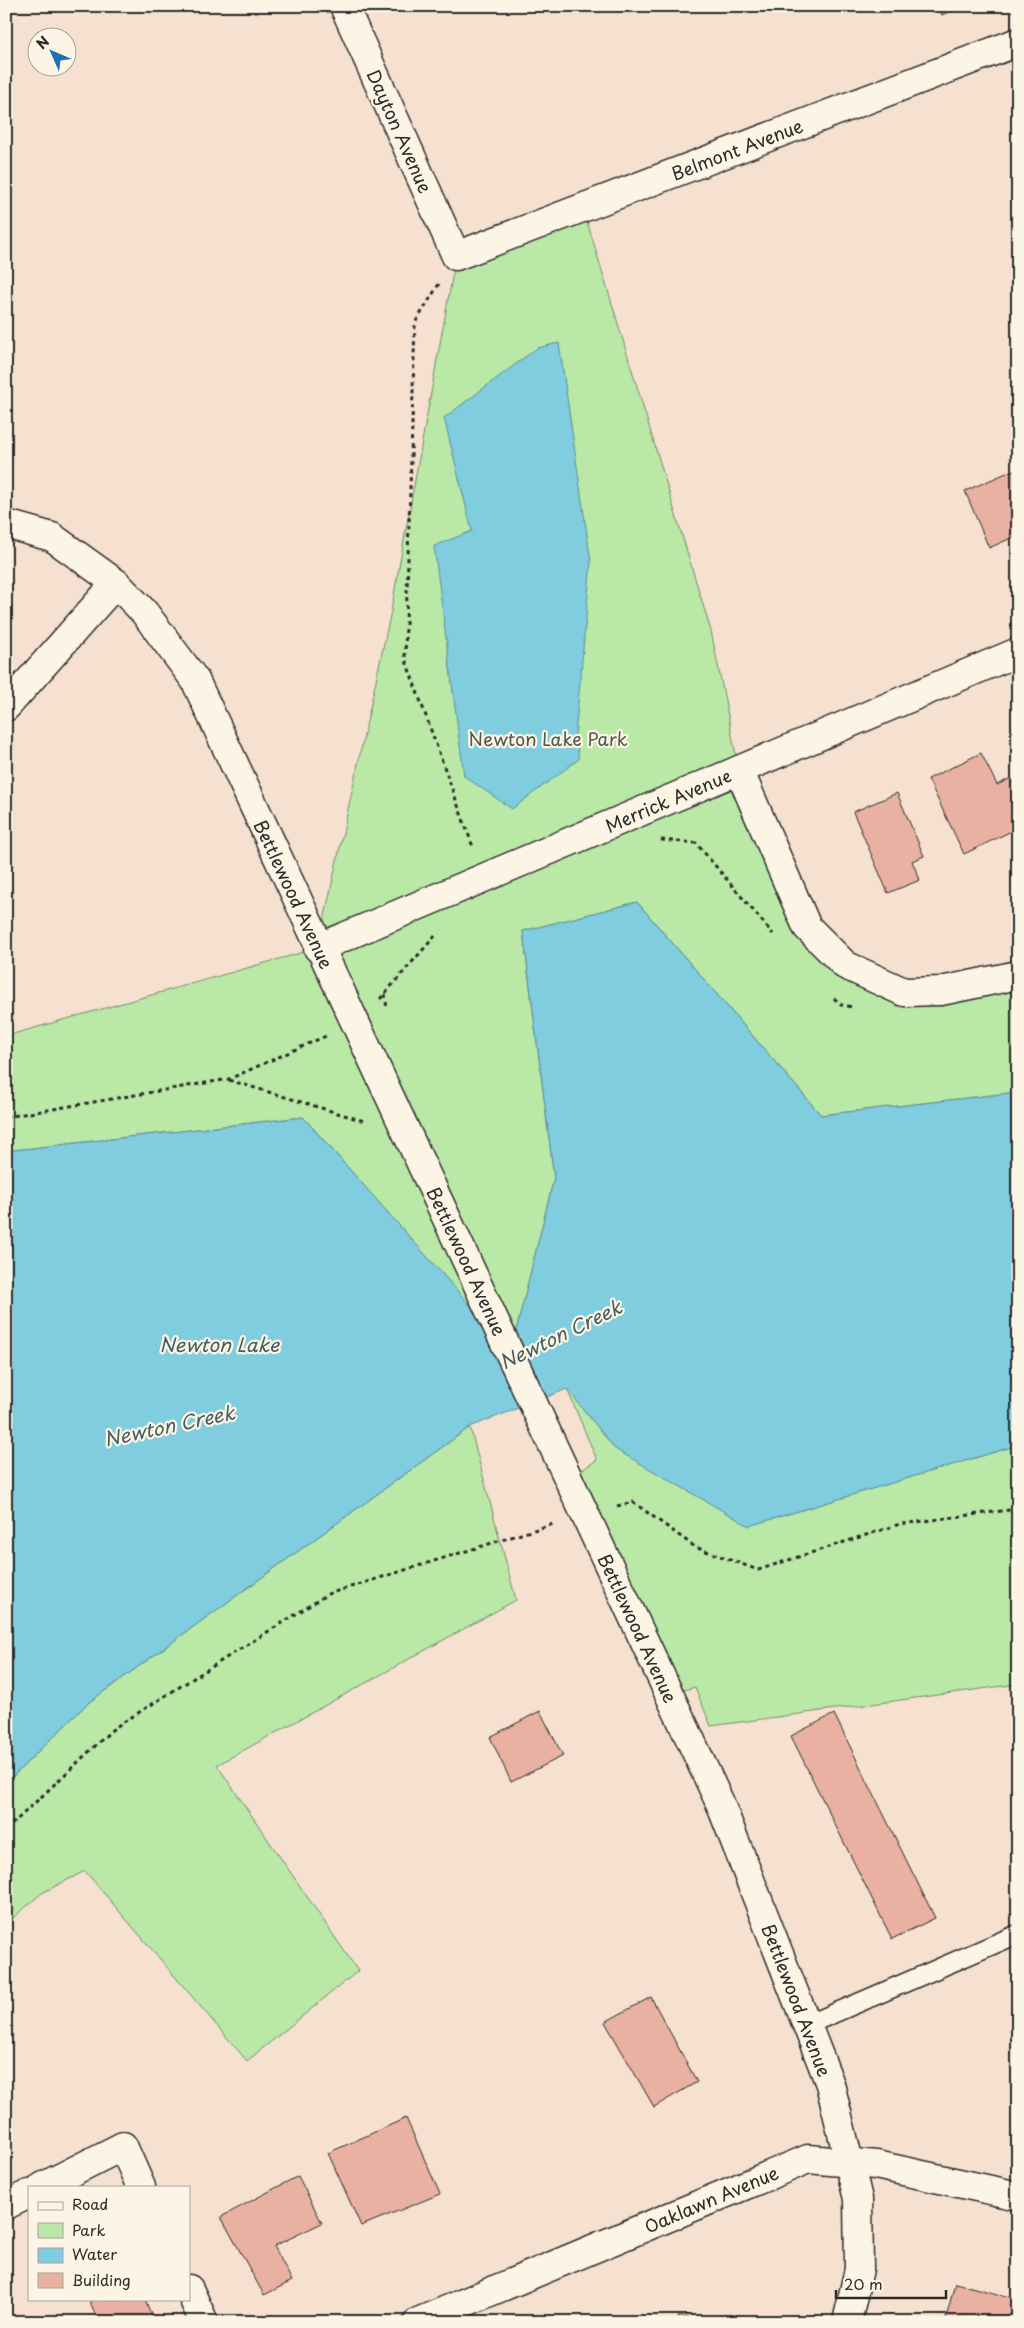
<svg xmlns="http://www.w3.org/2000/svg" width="1024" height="2328" font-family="'Playpen Sans',sans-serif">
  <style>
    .green { fill: #bae8a7; stroke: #728a69 }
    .water { fill: #7fcdde; stroke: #5d8c96 }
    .building { fill: #e9b1a1; stroke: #2b2b2b }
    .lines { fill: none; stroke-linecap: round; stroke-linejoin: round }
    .lane-casing { stroke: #2b2b2b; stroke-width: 21 }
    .street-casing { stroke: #2b2b2b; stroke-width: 31 }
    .secondary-casing { stroke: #2b2b2b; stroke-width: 31 }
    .path { stroke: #2b2b2b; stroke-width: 3; stroke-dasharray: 4 4; stroke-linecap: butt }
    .lane { stroke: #fcf5e5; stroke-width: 18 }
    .street { stroke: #fcf5e5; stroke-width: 28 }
    .secondary { stroke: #fcf5e5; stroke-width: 28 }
    .labels { text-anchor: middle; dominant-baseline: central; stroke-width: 4.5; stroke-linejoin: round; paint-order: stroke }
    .street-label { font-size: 18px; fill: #2b2b2b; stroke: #fcf5e5 }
    .park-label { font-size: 18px; fill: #4f5a4a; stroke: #fcf5e5 }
    .water-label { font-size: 19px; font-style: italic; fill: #445c61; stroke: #fcf5e5 }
  </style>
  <rect width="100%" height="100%" fill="#f6e1d1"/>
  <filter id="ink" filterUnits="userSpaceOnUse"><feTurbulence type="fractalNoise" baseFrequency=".02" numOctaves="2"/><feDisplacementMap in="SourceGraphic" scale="10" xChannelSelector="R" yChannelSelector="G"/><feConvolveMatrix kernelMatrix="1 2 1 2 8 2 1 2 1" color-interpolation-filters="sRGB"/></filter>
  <g filter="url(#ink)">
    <g class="green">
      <path d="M583 208 711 631 739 770 807 926 904 992 1018 975V1092L821 1115 637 902 523 931 554 1178 511 1352 303 1117 6 1151V1036L318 948 391 611 456 256Z"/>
      <path d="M567 1389 771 1519 1018 1445V1684L711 1726 695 1687 669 1694 568 1479 597 1460Z"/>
      <path d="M470 1427 516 1600 217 1765 358 1971 247 2061 85 1871 42 1893 6 1924V1783L88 1703Z"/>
    </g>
    <g class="water">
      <path d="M559 343 591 562 575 736 579 759 512 809 464 776 434 546 472 531 444 418 537 348Z"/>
      <path d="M637 902 821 1115 1018 1092V1445L749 1526 615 1449 567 1389 470 1427 88 1703 6 1783V1151L303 1117 511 1351 554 1178 523 931Z"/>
    </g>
    <g class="building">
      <path d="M938 6H961L942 15Z"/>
      <path d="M1018 468V535L989 548 965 491Z"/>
      <path d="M981 753 997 785 1011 778 1018 792V828L964 854 928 779Z"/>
      <path d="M897 793 924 856 912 861 920 880 888 893 853 812Z"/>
      <path d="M540 1711 563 1756 511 1782 490 1737Z"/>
      <path d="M834 1714 935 1918 892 1939 791 1736Z"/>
      <path d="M651 1997 697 2082 654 2107 605 2022Z"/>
      <path d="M406 2118 440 2194 361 2226 328 2153Z"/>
      <path d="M298 2176 322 2223 274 2246 292 2281 264 2295 221 2217Z"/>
      <path d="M955 2283 1018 2299V2322H945Z"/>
      <path d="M89 2299H145L154 2322H98Z"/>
      <path d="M679 2316 706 2322H677Z"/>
    </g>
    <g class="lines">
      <defs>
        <path id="lane" d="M807 2025 1018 1934"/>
        <g id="street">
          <path d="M344 6 456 256 1018 42"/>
          <path d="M6 707 116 583"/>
          <path d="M739 770 1018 652"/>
          <path d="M42 2187 123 2146 141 2187"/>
          <path d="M6 2205 29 2194"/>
          <path d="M189 2289 204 2322"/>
          <path d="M418 2322 808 2159 876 2165 1018 2196"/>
        </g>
        <g id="secondary">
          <path d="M6 524 52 537 116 583 144 612 195 680 720 1803 830 2084 858 2199 859 2269 847 2322"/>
          <path d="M318 948 739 770 807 927 845 965 904 992 941 991 1018 975"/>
        </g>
      </defs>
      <use href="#lane" class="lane-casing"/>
      <use href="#street" class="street-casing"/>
      <use href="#secondary" class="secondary-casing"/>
      <g class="path">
        <path d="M439 284 415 323 405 658 473 847"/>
        <path d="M661 840 696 843 773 934"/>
        <path d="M385 994 387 1009"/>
        <path d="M834 998 841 1005 853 1007"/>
        <path d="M380 999 435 936"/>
        <path d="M229 1080 364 1121"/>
        <path d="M6 1117 229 1079 326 1036"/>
        <path d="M617 1506 633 1502 695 1547 758 1570 900 1524 1018 1509"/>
        <path d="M6 1830 114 1728 328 1594 553 1524"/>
      </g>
      <use href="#lane" class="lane"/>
      <use href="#street" class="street"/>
      <use href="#secondary" class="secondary"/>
    </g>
  </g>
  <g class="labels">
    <g class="street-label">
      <text transform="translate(400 131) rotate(66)">Dayton Avenue</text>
      <text transform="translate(737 149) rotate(-21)">Belmont Avenue</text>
      <text transform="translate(668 800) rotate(-23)">Merrick Avenue</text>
      <text transform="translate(294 894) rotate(65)">Bettlewood Avenue</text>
      <text transform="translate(467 1261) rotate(65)">Bettlewood Avenue</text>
      <text transform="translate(638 1628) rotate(65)">Bettlewood Avenue</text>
      <text transform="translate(797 2000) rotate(69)">Bettlewood Avenue</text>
      <text transform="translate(711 2199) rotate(-23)">Oaklawn Avenue</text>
    </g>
    <g class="park-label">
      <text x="548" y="738">Newton Lake Park</text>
    </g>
    <g class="water-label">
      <text transform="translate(560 1334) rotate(-26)">Newton Creek</text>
      <text x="219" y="1344">Newton Lake</text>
      <text transform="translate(169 1425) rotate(-12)">Newton Creek</text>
    </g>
  </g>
  <rect width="1024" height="2328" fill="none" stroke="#fcf5e5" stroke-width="25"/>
  <rect x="12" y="12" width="999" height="2303" fill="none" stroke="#2b2b2b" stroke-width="2" filter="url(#ink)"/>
  <rect x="28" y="2186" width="162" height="115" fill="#fcf5e5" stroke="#a8a49b"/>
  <rect x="38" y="2202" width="25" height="8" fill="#fcf5e5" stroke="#a8a49b"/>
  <text x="72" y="2210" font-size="15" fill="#2b2b2b">Road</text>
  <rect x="38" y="2223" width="25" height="15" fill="#bae8a7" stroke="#a8a49b"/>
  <text x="72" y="2236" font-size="15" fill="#2b2b2b">Park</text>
  <rect x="38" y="2248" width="25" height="15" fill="#7fcdde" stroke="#a8a49b"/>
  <text x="72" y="2260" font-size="15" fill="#2b2b2b">Water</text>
  <rect x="38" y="2273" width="25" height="15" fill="#e9b1a1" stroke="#a8a49b"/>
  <text x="72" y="2286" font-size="15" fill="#2b2b2b">Building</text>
  <g transform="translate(52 52) rotate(315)"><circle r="24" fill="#fcf5e5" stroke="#a8a49b"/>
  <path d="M0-4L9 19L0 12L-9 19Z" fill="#1f6fb2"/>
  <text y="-8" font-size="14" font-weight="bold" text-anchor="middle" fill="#2b2b2b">N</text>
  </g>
  <path d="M836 2290v8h110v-8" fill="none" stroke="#2b2b2b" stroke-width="2.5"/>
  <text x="844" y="2290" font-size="15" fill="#2b2b2b" stroke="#fcf5e5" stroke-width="4" paint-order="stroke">20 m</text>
</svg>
